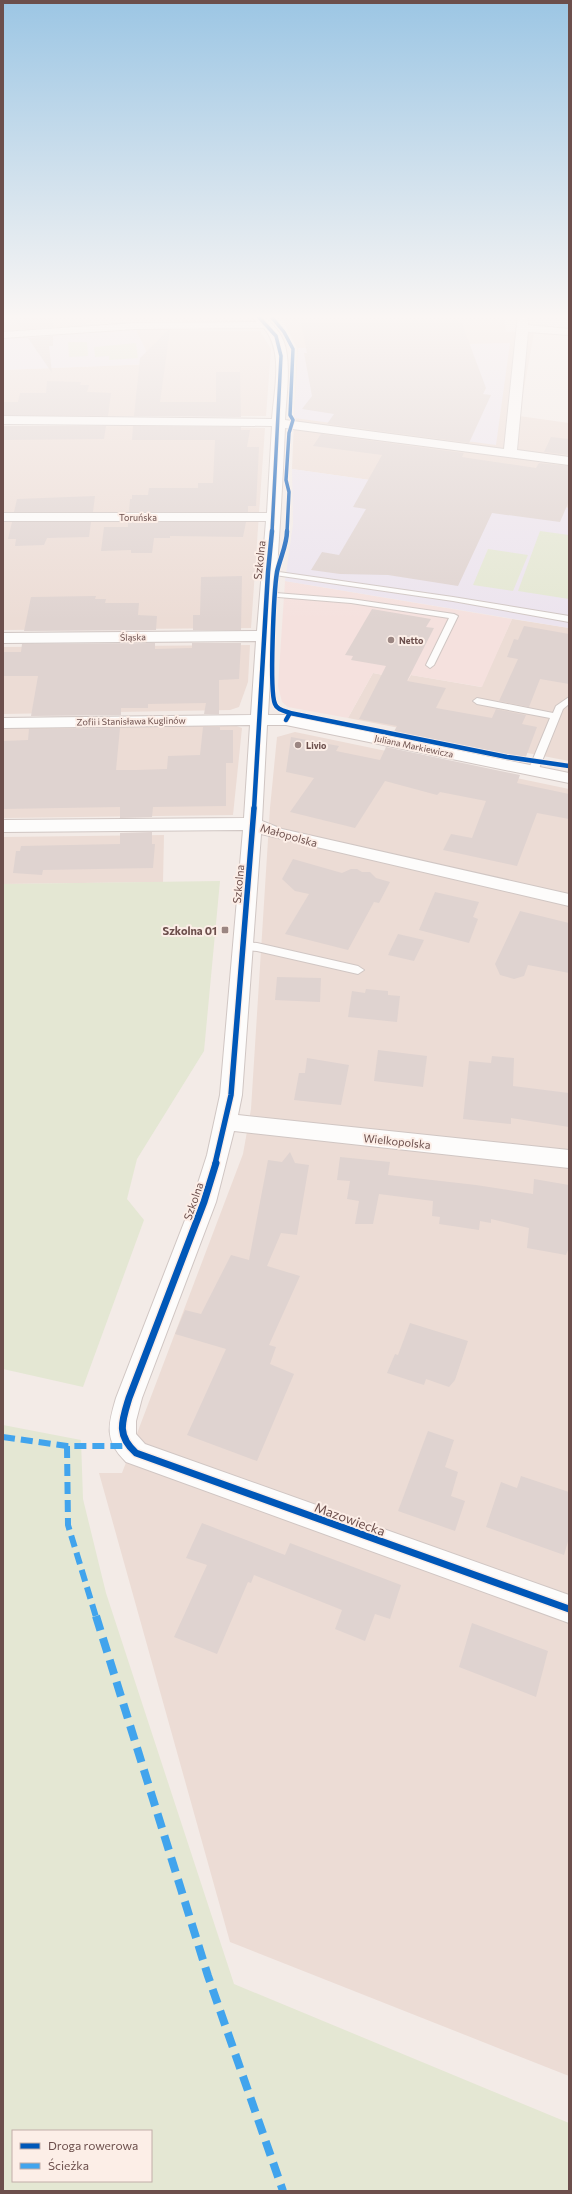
<svg xmlns="http://www.w3.org/2000/svg" width="572" height="2194" font-family="Commissioner,sans-serif">
  <style>
    .residential { fill: #ecdcd5 }
    .commercial { fill: #f5e1de }
    .education { fill: #ece4ee }
    .green { fill: #e4e7d3; fill-rule: evenodd }
    .building { fill: #dfd3d0 }
    .lines { fill: none; stroke-linecap: round; stroke-linejoin: round }
    .service-casing { stroke: #d0c6c3; stroke-width: 2 }
    .minor-casing { stroke: #d0c6c3; stroke-width: 2 }
    .service { fill: #fdfcfb; fill-rule: evenodd }
    .minor { fill: #fdfcfb; fill-rule: evenodd }
    .quiet-far1 { stroke: #41a4ed; stroke-width: 6; stroke-dasharray: 12 6; stroke-linecap: butt }
    .quiet { stroke: #41a4ed; stroke-width: 8; stroke-dasharray: 15 8; stroke-linecap: butt }
    .cycleway-far3-casing { stroke: #fceee7; stroke-width: 5 }
    .cycleway-far2-casing { stroke: #fceee7; stroke-width: 6 }
    .cycleway-far1-casing { stroke: #fceee7; stroke-width: 8 }
    .cycleway-casing { stroke: #fceee7; stroke-width: 10 }
    .cycleway-far3 { stroke: #0057b8; stroke-width: 3.5 }
    .cycleway-far2 { stroke: #0057b8; stroke-width: 4.5 }
    .cycleway-far1 { stroke: #0057b8; stroke-width: 5.5 }
    .cycleway { stroke: #0057b8; stroke-width: 7 }
    .poi-dot { fill: #9b8682; stroke: #fceee7; stroke-width: 1.5 }
    .labels { text-anchor: middle; dominant-baseline: central; stroke-width: 4; stroke-linejoin: round; paint-order: stroke }
    .far-street-label { font-size: 9px; fill: #6c4f4c; stroke: #fceee7 }
    .far-poi-label { font-size: 9px; font-weight: bold; fill: #6c4f4c; stroke: #fceee7; text-anchor: start }
    .street-label { font-size: 11px; fill: #6c4f4c; stroke: #fceee7 }
    .poi-label { font-size: 11px; font-weight: bold; fill: #6c4f4c; stroke: #fceee7; text-anchor: end }
    .near-street-label { font-size: 13px; fill: #6c4f4c; stroke: #fceee7 }
  </style>
  <rect width="100%" height="100%" fill="#f3ebe7"/>
  <g class="residential">
    <path d="M3 314H88L91 322 82 326 3 331Z"/>
    <path d="M279 314H504L506 332 534 333 519 416 569 423V508L292 469 297 348Z"/>
    <path d="M136 330 260 331 271 349 266 416H3V370L152 364Z"/>
    <path d="M124 426 265 428 251 628 3 630V427Z"/>
    <path d="M512 619 569 628V761L348 718 373 673 408 680 411 675 481 687Z"/>
    <path d="M250 645 248 682 239 707 230 710 3 714V647Z"/>
    <path d="M234 725 242 728 233 815 3 818V728Z"/>
    <path d="M295 732 569 789V2076L230 1942 99 1473H122L243 1154 251 1109 270 808 277 737Z"/>
    <path d="M164 835 163 882 3 884V837Z"/>
  </g>
  <path class="commercial" d="M285 581 512 619 482 687 411 675 408 680 373 673 348 718 288 707 282 702 278 686Z"/>
  <g class="education">
    <path d="M539 314H569V328L541 325 537 322Z"/>
    <path d="M136 330 152 364 3 370V339Z"/>
    <path d="M510 343 496 445 294 418 298 348Z"/>
    <path d="M292 469 569 508V628L285 581 293 524Z"/>
  </g>
  <g class="green">
    <path d="M68 342H87L88 356 69 357Z"/>
    <path d="M136 343 138 358 109 360V356L95 357 94 347Z"/>
    <path d="M540 531 569 535V599L518 591Z"/>
    <path d="M488 549 528 555 513 591 473 585Z"/>
    <path d="M220 881 204 1051 137 1159 127 1199 144 1220 83 1387 3 1369V884Z"/>
    <path d="M3 1425 81 1440 83 1499 106 1593 234 1984 569 2123V2191H3ZM13 2131H151V2181H13Z"/>
  </g>
  <g class="building">
    <path d="M53 314V327L22 329 16 321 23 320 24 316Z"/>
    <path d="M406 321H461L486 388 483 394 491 395 469 443 327 424 334 414 302 409 312 396 304 353H307L301 322Z"/>
    <path d="M168 330H170L160 402H216V372H240L241 417 134 416 140 358Z"/>
    <path d="M53 336V346H49L52 373 28 338Z"/>
    <path d="M47 381 81 382 80 385H89L87 392 111 393 108 416 3 415V402H18L20 393H46Z"/>
    <path d="M3 426H106L104 439 3 440Z"/>
    <path d="M133 426 241 427V430H250L247 447H259L256 506H248V512H129L130 499H132V495H148L149 488H198V483H213L215 440H132Z"/>
    <path d="M321 434 464 453 462 457 536 468 539 463 569 466V501L560 522 492 513 458 586 388 575 340 574 311 570 322 552 339 555 366 509 353 507 382 455 313 446Z"/>
    <path d="M551 437 569 439V455L544 452Z"/>
    <path d="M95 496 93 512H14L17 499Z"/>
    <path d="M12 522H91L89 537 47 538 44 545 15 546 16 539H8Z"/>
    <path d="M128 522H246L243 537 170 536V538H154L152 553H131V550L101 551 104 527H128Z"/>
    <path d="M242 576 241 630H193V615H200L201 577Z"/>
    <path d="M96 596 95 599H106L105 603H139L138 615 157 616 156 630 24 631 31 597Z"/>
    <path d="M372 609 431 619 426 627 434 628 407 681 446 688 436 708 492 718 496 709 526 715 522 724 537 727 524 762 392 735 397 726 359 719 386 666 351 660 353 656 345 655Z"/>
    <path d="M524 626 569 634V684L540 679 529 707 499 701 518 659 507 657 514 639 518 640Z"/>
    <path d="M155 643V649L192 648V643H241L239 679 219 680V714H204L206 703 148 704V708H121V715L31 716 38 676H3V652H21L22 644Z"/>
    <path d="M203 727H220V730H233V763H226V806L153 807 152 817 120 818V807L3 809V741L28 740 29 729 120 728 116 770H136L167 769 168 756 200 755Z"/>
    <path d="M291 737 339 746 336 751 380 760 386 747 520 775 517 783 569 794V819L537 813 517 866 443 850 451 834 472 838 486 801 440 792 437 795 385 781 355 828 290 812 314 778 286 772Z"/>
    <path d="M152 832V844H155L153 868 43 870 42 875 13 873 16 851H20L21 846 120 844V833Z"/>
    <path d="M293 859 342 873 351 869H357L362 872H370L376 878 390 882 379 903 374 902 348 950 285 934 309 894 295 891 282 879Z"/>
    <path d="M435 892 479 902 473 917 478 919 469 943 419 930Z"/>
    <path d="M520 911 569 923V973L528 965 524 976 514 979 500 975 495 964Z"/>
    <path d="M398 934 424 940 414 961 388 955Z"/>
    <path d="M277 977 321 978 320 1002 275 1000Z"/>
    <path d="M366 989 388 991V995L400 996 397 1022 348 1017 352 991 365 993Z"/>
    <path d="M378 1050 427 1056 423 1087 374 1081Z"/>
    <path d="M492 1056 514 1058 513 1086 569 1093V1127L511 1118V1124L463 1119 469 1061 491 1063Z"/>
    <path d="M307 1058 349 1065 341 1105 294 1100 299 1073H305Z"/>
    <path d="M290 1152 295 1163 309 1165 297 1235 281 1233 267 1266 300 1276 269 1345 276 1347 270 1364 294 1374 257 1461 187 1435 226 1349 175 1334 185 1310 201 1314 231 1255 249 1260 268 1160 282 1162Z"/>
    <path d="M340 1157 390 1162 388 1175 476 1185 533 1194 534 1179 569 1185V1247L566 1255 527 1248 529 1228 491 1219V1223L480 1221 479 1230 439 1224 440 1217 432 1216 433 1201 379 1194 373 1224H355L359 1201 347 1199 350 1181 337 1180Z"/>
    <path d="M410 1323 468 1341 455 1380 449 1387 426 1379 424 1385 387 1373 395 1354 398 1355Z"/>
    <path d="M428 1431 454 1440 445 1467 458 1472 451 1496 465 1501 455 1531 398 1511Z"/>
    <path d="M521 1476 569 1492V1538L564 1555 486 1527 501 1482 517 1488Z"/>
    <path d="M202 1523 285 1555 290 1543 401 1585 390 1619 375 1614 365 1641 335 1629 342 1610 254 1575 251 1583 248 1582 217 1654 174 1637 207 1565 186 1558Z"/>
    <path d="M472 1623 548 1651 536 1697 459 1667Z"/>
  </g>
  <g class="lines">
    <defs>
      <g id="service">
        <path d="M265 570 453 597 569 616V622L453 601 268 574H265Z"/>
        <path d="M263 592 351 599 454 614 458 616 434 665 430 668 426 665 449 618 351 603 266 596 262 594Z"/>
        <path d="M569 697V704L563 709 538 771 533 774 528 771 550 718 477 704 473 701 477 698 553 713 556 706Z"/>
        <path d="M243 942 257 943 358 966 364 970 358 974 257 951 239 949 238 946 239 943Z"/>
      </g>
      <path id="minor" d="M250 314H262C270 322 279 330 283 340 292 360 286 398 285 420L504 449 518 314H529L528 325 569 329V335L528 332 517 450 569 457V465L285 428C281 524 273 619 268 715H286L569 773V783L286 725H267L262 821 282 829 569 894V906L261 834 242 1095 238 1115 569 1150V1168L234 1131 216 1202 142 1398 136 1421V1434L145 1444 569 1595V1623L126 1462C104 1441 108 1425 116 1398L192 1202 207 1155 220 1095 243 830 3 832V820L244 818 250 725 3 728V718L251 715 256 641 3 643V633L257 631 266 521H3V513H267L272 426 3 424V416L272 419C274 391 284 351 264 328L135 329 3 338V332L135 323 257 322Z"/>
    </defs>
    <use href="#service" class="service-casing"/>
    <use href="#minor" class="minor-casing"/>
    <use href="#service" class="service"/>
    <use href="#minor" class="minor"/>
    <g class="quiet-far1">
      <path d="M3 1437 67 1446H126"/>
      <path d="M67 1446 68 1525 96 1617"/>
    </g>
    <path class="quiet" d="M96 1616 208 1976 283 2191"/>
    <defs>
      <g id="cycleway-far3">
        <path d="M256 314 276 336 281 356 272 532"/>
        <path d="M269 314 284 332 293 349 290 415 293 420 289 433 286 480 289 492 287 532"/>
      </g>
      <g id="cycleway-far2">
        <path d="M290 713 507 757 569 766"/>
        <path d="M286 720 290 713C285 711 277 710 275 704 269 691 274 590 277 572 280 558 287 545 287 531"/>
        <path d="M254 809 268 572 272 531"/>
      </g>
      <path id="cycleway-far1" d="M215 1164 231 1095 254 808"/>
      <path id="cycleway" d="M216 1163 204 1202 129 1398C122 1421 116 1435 136 1453L569 1609"/>
    </defs>
    <use href="#cycleway-far3" class="cycleway-far3-casing"/>
    <use href="#cycleway-far2" class="cycleway-far2-casing"/>
    <use href="#cycleway-far1" class="cycleway-far1-casing"/>
    <use href="#cycleway" class="cycleway-casing"/>
    <use href="#cycleway-far3" class="cycleway-far3"/>
    <use href="#cycleway-far2" class="cycleway-far2"/>
    <use href="#cycleway-far1" class="cycleway-far1"/>
    <use href="#cycleway" class="cycleway"/>
  </g>
  <linearGradient id="sky" x2="0" y2="1"><stop stop-color="#9cc6e4"/><stop offset="0.51" stop-color="#faf6f4"/><stop offset="1" stop-color="#faf6f4" stop-opacity="0"/></linearGradient>
  <rect width="572" height="621" fill="url(#sky)"/>
  <g class="poi-dot">
    <circle cx="391" cy="640" r="4"/>
    <circle cx="298" cy="745" r="4"/>
    <rect x="221" y="926" width="8" height="8" rx="2"/>
  </g>
  <g class="labels">
    <g class="far-street-label">
      <text x="138" y="517">Toruńska</text>
      <text transform="translate(133 637) rotate(-1)">Śląska</text>
      <text transform="translate(131 721) rotate(-1)">Zofii i Stanisława Kuglinów</text>
      <text transform="translate(414 746) rotate(12)">Juliana Markiewicza</text>
    </g>
    <g class="far-poi-label">
      <text x="399" y="640">Netto</text>
      <text x="306" y="745">Livio</text>
    </g>
    <g class="street-label">
      <text transform="translate(259 560) rotate(-84)">Szkolna</text>
      <text transform="translate(289 835) rotate(16)">Małopolska</text>
      <text transform="translate(238 884) rotate(-85)">Szkolna</text>
      <text transform="translate(397 1141) rotate(6)">Wielkopolska</text>
      <text transform="translate(193 1201) rotate(-71)">Szkolna</text>
    </g>
    <g class="poi-label">
      <text x="217" y="930">Szkolna 01</text>
    </g>
    <g class="near-street-label">
      <text transform="translate(350 1519) rotate(20)">Mazowiecka</text>
    </g>
  </g>
  <rect width="572" height="2194" fill="none" stroke="#6c4f4c" stroke-width="8"/>
  <rect x="12" y="2130" width="140" height="52" fill="#fceee7" stroke="#c2aea9"/>
  <rect x="20" y="2143" width="20" height="6" fill="#0057b8" stroke="#c2aea9"/>
  <text x="48" y="2150" font-size="12" fill="#6c4f4c">Droga rowerowa</text>
  <rect x="20" y="2163" width="20" height="6" fill="#41a4ed" stroke="#c2aea9"/>
  <text x="48" y="2170" font-size="12" fill="#6c4f4c">Ścieżka</text>
</svg>
